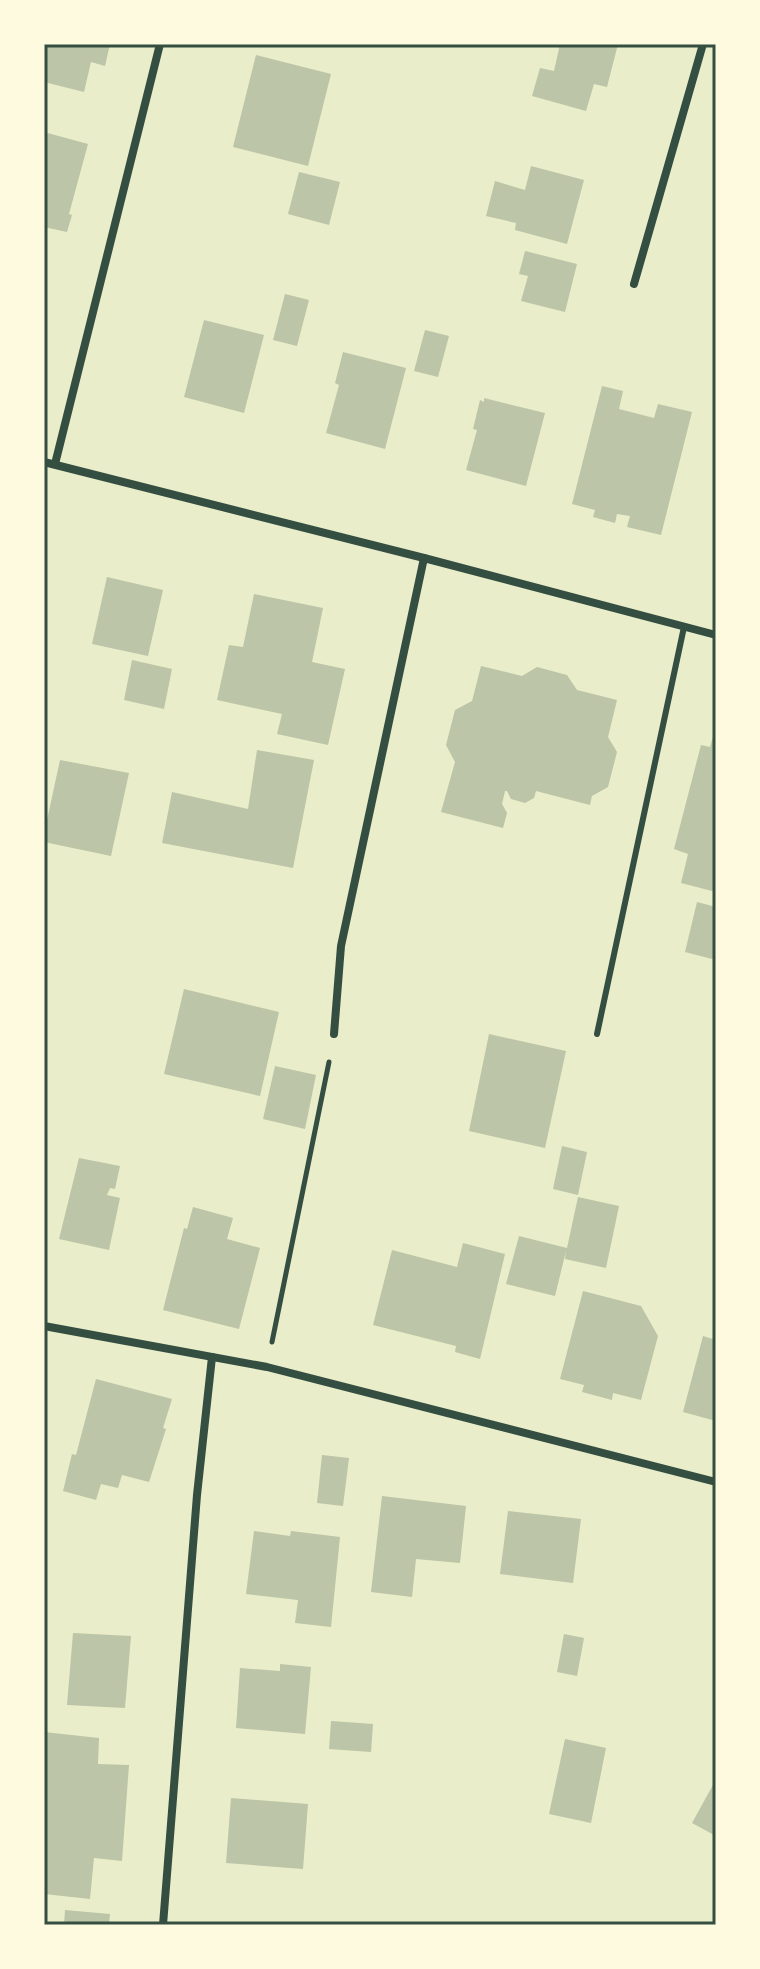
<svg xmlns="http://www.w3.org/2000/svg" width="760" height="1969" font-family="Mulish,sans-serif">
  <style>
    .building { fill: #bcc5a7 }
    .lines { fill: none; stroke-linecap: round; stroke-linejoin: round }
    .path { stroke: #344e41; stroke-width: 5 }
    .service { stroke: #344e41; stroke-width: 6 }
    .minor { stroke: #344e41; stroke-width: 8 }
    .neatline { fill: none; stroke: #344e41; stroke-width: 3 }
  </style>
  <rect width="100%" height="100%" fill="#e9edc9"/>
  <g class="building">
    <path d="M44 44H110L105 66 91 62 84 92 44 82Z"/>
    <path d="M560 44H618L607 87 594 84 586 111 532 96 540 68 554 71Z"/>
    <path d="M256 55 331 74 308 166 233 147Z"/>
    <path d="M44 132 88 144 69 214 72 215 67 232 44 227Z"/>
    <path d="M531 166 584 180 567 244 515 230 516 223 486 216 495 181 525 190Z"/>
    <path d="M299 172 340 182 329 225 288 214Z"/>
    <path d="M525 251 577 264 565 312 521 301 528 276 519 274Z"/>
    <path d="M285 294 309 300 297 346 273 340Z"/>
    <path d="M204 320 264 335 244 413 184 397Z"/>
    <path d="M425 330 449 336 438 377 414 371Z"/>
    <path d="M343 352 406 368 385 449 326 433 339 385 335 383Z"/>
    <path d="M602 386 623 391 619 409 654 418 658 404 692 412 661 535 627 527 630 516 617 514 615 523 593 517 595 510 572 504Z"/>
    <path d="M484 398 545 413 526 486 466 470 477 430 473 429 480 400 484 402Z"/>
    <path d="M107 577 163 590 148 656 92 644Z"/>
    <path d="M254 594 323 608 312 662 345 669 328 745 277 734 282 714 217 700 229 645 243 647Z"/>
    <path d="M132 660 172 669 164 709 124 700Z"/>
    <path d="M481 666 522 676 537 667 567 675 577 690 617 700 608 737 617 752 608 787 592 796 590 805 536 791 534 798 525 803 511 799 507 791H505L502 804 507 813 503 828 441 812 455 762 446 745 455 710 472 701Z"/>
    <path d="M715 730H716V892L681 883 688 854 674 849 701 745 710 747Z"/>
    <path d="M257 750 314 760 293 868 162 843 172 792 248 809Z"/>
    <path d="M60 760 129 773 111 856 44 842V834Z"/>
    <path d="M697 902 716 907V960L685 952Z"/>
    <path d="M184 989 279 1012 260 1096 164 1074Z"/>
    <path d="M489 1034 566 1051 545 1148 469 1131Z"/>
    <path d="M275 1066 316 1075 305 1129 263 1119Z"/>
    <path d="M562 1146 587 1152 578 1195 553 1189Z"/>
    <path d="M79 1158 120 1166 115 1189 110 1188 107 1195 120 1198 109 1250 59 1239Z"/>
    <path d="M578 1197 619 1206 606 1268 565 1259 566 1251 555 1296 506 1284 519 1236 567 1248Z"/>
    <path d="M193 1207 233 1218 227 1239 260 1248 239 1329 163 1310 184 1228 187 1229Z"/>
    <path d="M463 1243 505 1254 480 1359 455 1352 456 1346 373 1325 392 1250 457 1267Z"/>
    <path d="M583 1291 641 1306 658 1336 641 1400 613 1393 612 1400 582 1392 584 1385 560 1379Z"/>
    <path d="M703 1336 716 1340V1421L683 1412Z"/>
    <path d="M96 1379 172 1399 163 1428 166 1429 149 1482 122 1475 118 1488 101 1484 96 1500 63 1491 72 1454 76 1455Z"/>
    <path d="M322 1455 349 1458 343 1506 317 1503Z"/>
    <path d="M382 1496 466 1506 460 1563 416 1559 412 1597 371 1592Z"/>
    <path d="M508 1511 581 1519 573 1583 500 1574Z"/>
    <path d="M254 1531 290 1536 291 1531 340 1537 331 1627 295 1623 298 1600 246 1594Z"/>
    <path d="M73 1633 131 1636 125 1708 67 1705Z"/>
    <path d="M564 1634 584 1638 577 1676 557 1672Z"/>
    <path d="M280 1664 311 1667 305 1734 236 1728 240 1668 280 1671Z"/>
    <path d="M331 1721 373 1724 371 1752 329 1749Z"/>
    <path d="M44 1732 99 1738 98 1764 129 1765 122 1861 94 1858 90 1899 44 1894Z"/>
    <path d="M565 1739 606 1748 591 1823 549 1814Z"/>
    <path d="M714 1783 716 1784V1836L692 1823Z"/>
    <path d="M231 1798 308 1804 303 1869 226 1863Z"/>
    <path d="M65 1910 110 1914 109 1925H64Z"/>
  </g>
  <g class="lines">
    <path class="path" d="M272 1342 329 1062"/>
    <path class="service" d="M597 1034 684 627"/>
    <g class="minor">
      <path d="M634 284 703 44"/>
      <path d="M44 462 424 558 716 635"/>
      <path d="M55 464 160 44"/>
      <path d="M334 1034 341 946 424 558"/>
      <path d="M44 1326 267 1367 716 1482"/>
      <path d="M163 1925 197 1495 212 1357"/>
    </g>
  </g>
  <rect width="760" height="1969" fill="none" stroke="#fefae0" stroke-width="92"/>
  <rect x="46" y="46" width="668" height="1877" class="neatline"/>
</svg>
